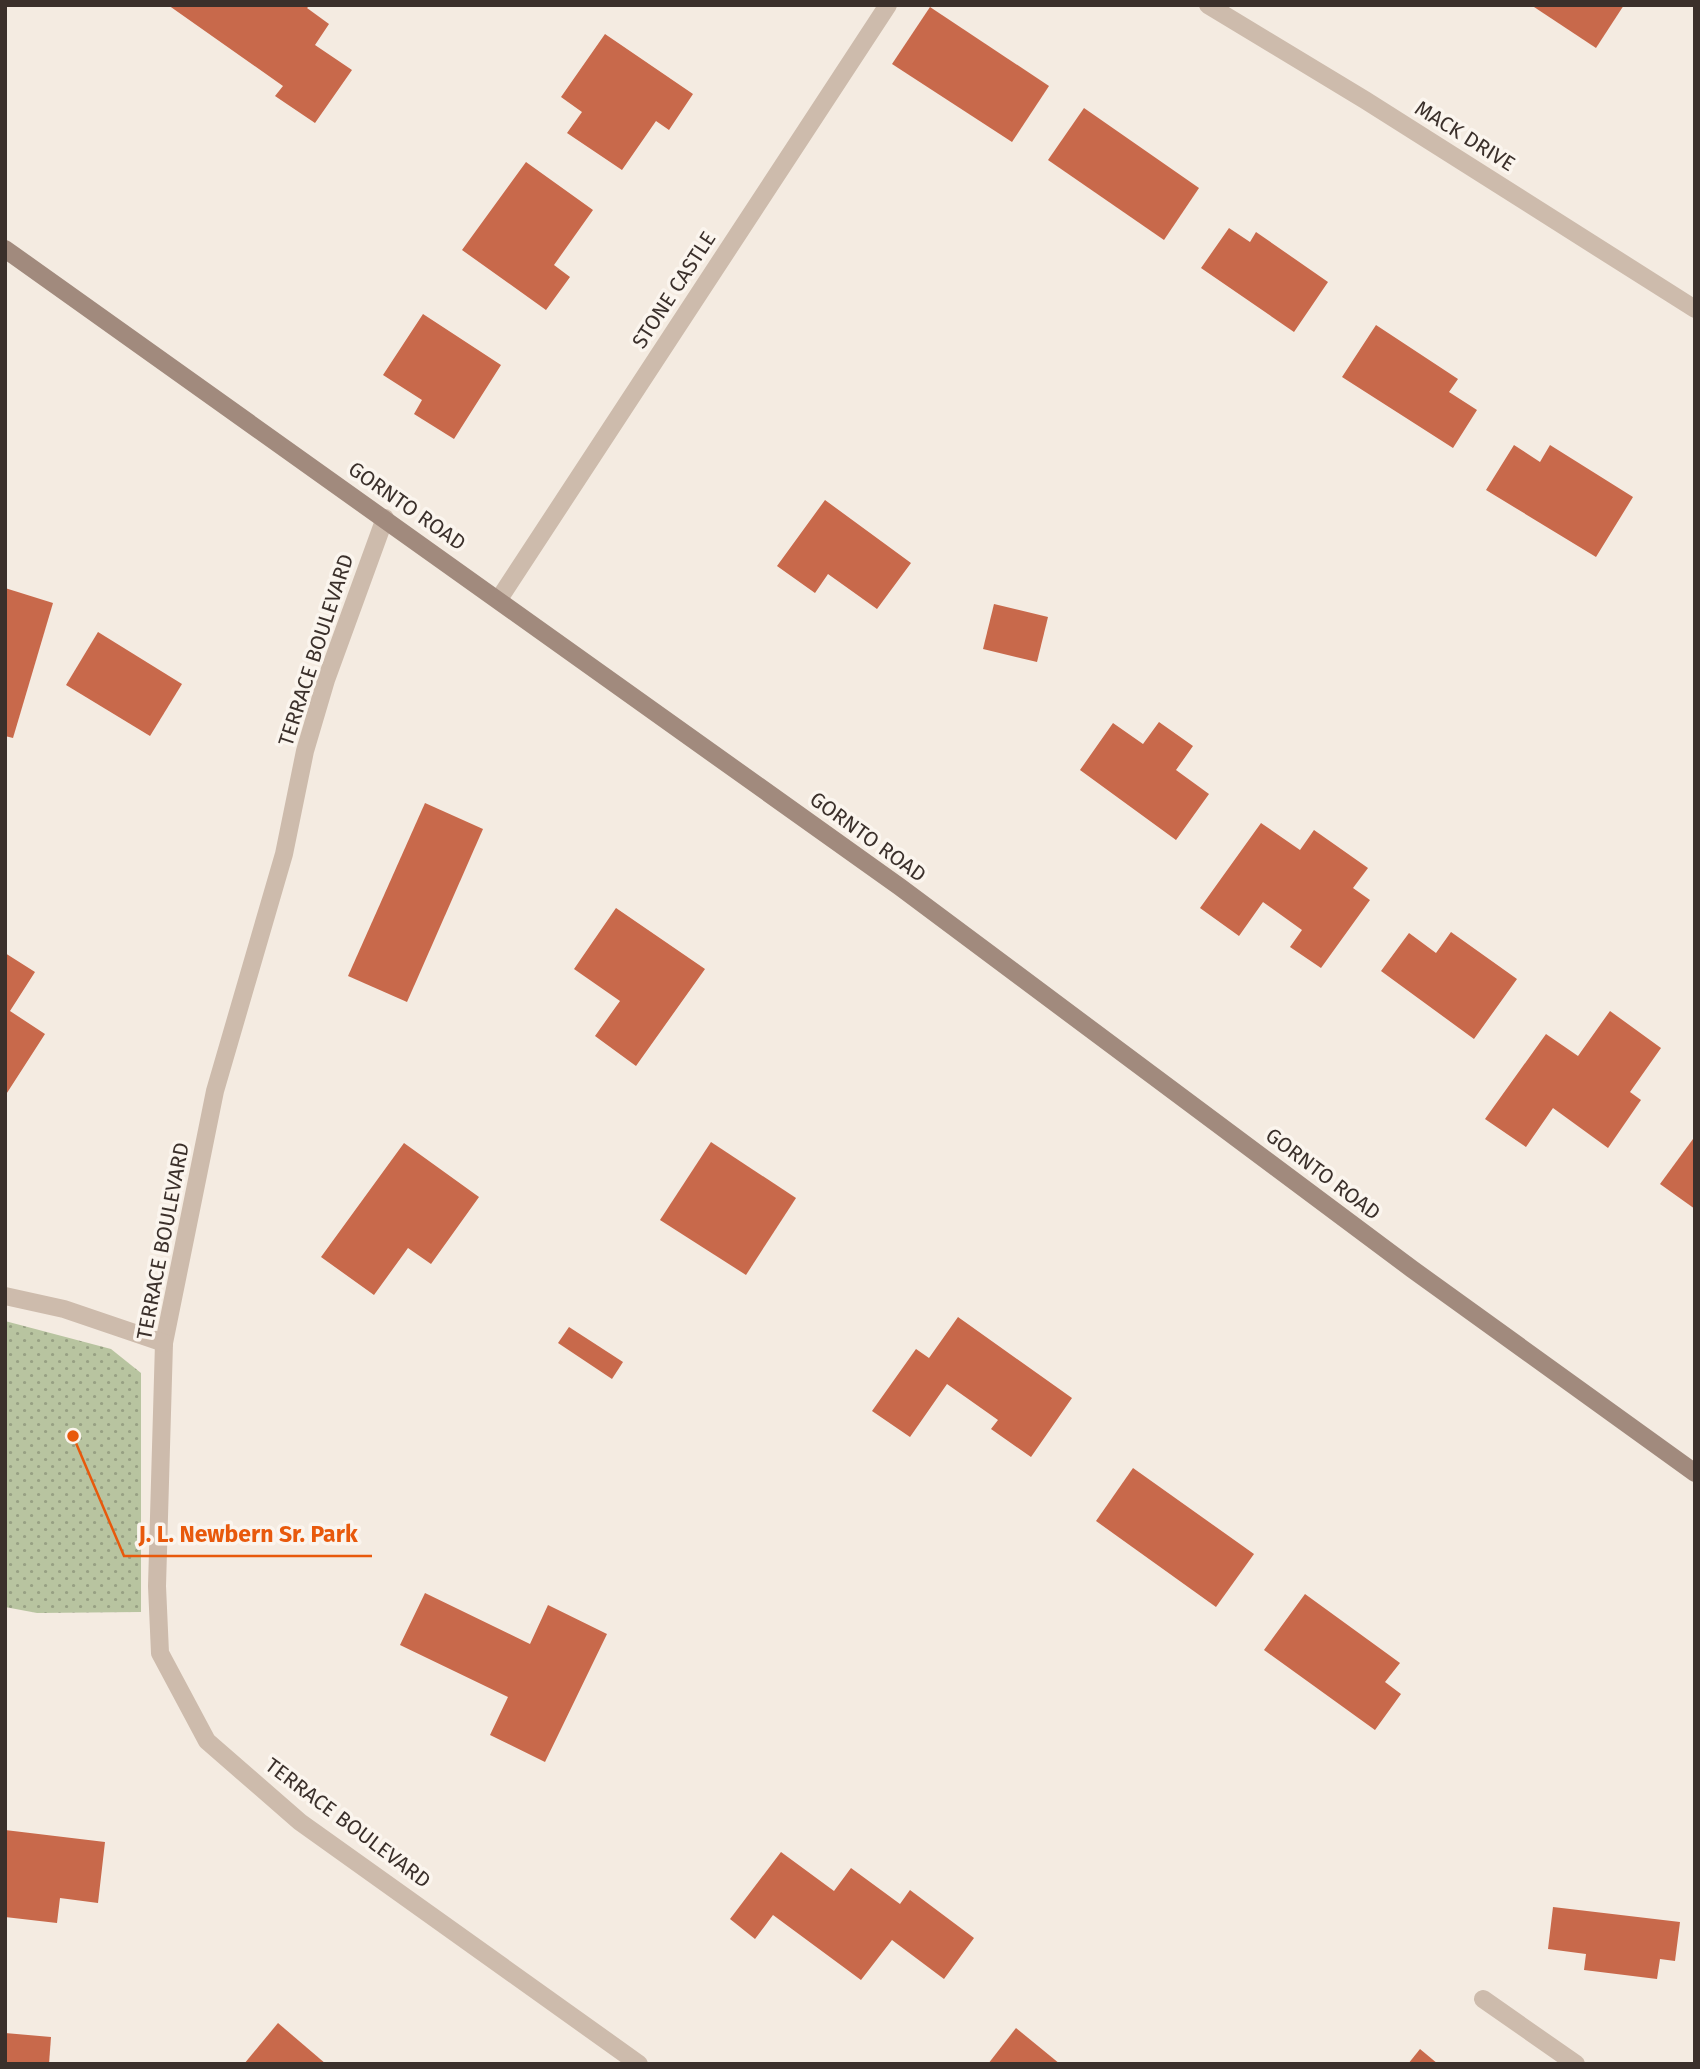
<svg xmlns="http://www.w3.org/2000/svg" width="1700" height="2069" font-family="'Fira Sans',sans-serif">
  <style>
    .park { fill: url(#park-dots) }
    .building { fill: #c8694b }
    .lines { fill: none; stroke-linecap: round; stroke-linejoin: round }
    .minor { stroke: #cdbbac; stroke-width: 18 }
    .secondary { stroke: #a18a7d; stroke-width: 18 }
    .labels { text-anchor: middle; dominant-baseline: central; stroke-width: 7; stroke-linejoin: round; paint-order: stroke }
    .street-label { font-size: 21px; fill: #3b302b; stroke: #fbf5ee }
    .leader { fill: none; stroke: #e8590c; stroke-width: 2.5 }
    .callout-dot { fill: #e8590c; stroke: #fbf5ee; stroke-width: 2.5 }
    .callout-label { font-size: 23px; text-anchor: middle; font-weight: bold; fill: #e8590c; stroke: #fbf5ee; stroke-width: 7; stroke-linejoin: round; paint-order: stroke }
  </style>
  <defs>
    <pattern id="park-dots" width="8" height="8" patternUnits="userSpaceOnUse" patternTransform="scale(1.75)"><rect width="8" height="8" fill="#b8c4a0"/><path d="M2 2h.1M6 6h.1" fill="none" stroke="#97a083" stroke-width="1.8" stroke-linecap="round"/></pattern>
  </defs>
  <rect width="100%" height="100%" fill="#f4ebe1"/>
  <path class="park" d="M5 1321 111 1349 141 1373V1612L37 1613 5 1607Z"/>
  <g class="building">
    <path d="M168 5H310L307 8 329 24 315 45 352 70 315 123 275 96 283 86Z"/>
    <path d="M1531 5H1624L1596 48Z"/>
    <path d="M930 7 1049 86 1012 142 892 64Z"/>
    <path d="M605 34 693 94 669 130 656 121 622 170 567 133 582 112 561 97Z"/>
    <path d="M1084 108 1199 188 1164 240 1048 160Z"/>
    <path d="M526 162 593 210 554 265 570 277 546 310 462 250Z"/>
    <path d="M1229 228 1250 242 1256 232 1328 282 1294 332 1201 268Z"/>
    <path d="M423 314 501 365 454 439 414 414 422 400 383 375Z"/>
    <path d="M1376 325 1458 379 1449 392 1477 410 1453 448 1342 377Z"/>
    <path d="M1514 445 1540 462 1550 445 1633 497 1596 557 1486 490Z"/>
    <path d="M825 500 911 563 877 609 828 574 815 593 777 566Z"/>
    <path d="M5 588 53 603 13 738 5 736Z"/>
    <path d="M994 604 1048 617 1037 662 983 649Z"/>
    <path d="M98 632 182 684 150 736 66 685Z"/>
    <path d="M1159 722 1193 746 1176 770 1209 794 1176 840 1080 770 1113 723 1143 744Z"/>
    <path d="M425 803 483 829 407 1002 348 976Z"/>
    <path d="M1261 823 1300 850 1314 830 1368 868 1353 888 1370 900 1321 968 1290 947 1302 930 1263 902 1239 936 1200 908Z"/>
    <path d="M616 908 705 969 636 1066 595 1036 620 1001 574 969Z"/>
    <path d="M1451 932 1517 979 1474 1039 1381 971 1409 933 1436 953Z"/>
    <path d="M5 953 35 972 10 1011 45 1034 5 1096Z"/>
    <path d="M1610 1011 1661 1048 1630 1092 1641 1100 1608 1148 1553 1108 1526 1147 1485 1119 1546 1034 1578 1056Z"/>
    <path d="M1693 1139 1695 1141V1209L1660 1184Z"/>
    <path d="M711 1142 796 1198 746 1275 660 1220Z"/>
    <path d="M404 1143 479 1197 431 1264 408 1248 374 1295 321 1257Z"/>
    <path d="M958 1317 1072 1398 1031 1457 991 1429 998 1420 947 1384 910 1437 872 1411 916 1349 929 1358Z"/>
    <path d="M569 1327 623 1362 612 1379 558 1343Z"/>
    <path d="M1133 1468 1254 1554 1216 1607 1096 1521Z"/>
    <path d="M425 1593 530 1644 548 1605 607 1634 545 1762 490 1735 508 1697 400 1645Z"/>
    <path d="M1305 1594 1400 1663 1385 1682 1401 1694 1375 1730 1264 1650Z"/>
    <path d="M5 1830 105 1842 98 1903 60 1898 57 1923 5 1917Z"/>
    <path d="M781 1852 834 1891 851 1868 900 1904 910 1890 974 1938 944 1979 892 1940 861 1980 773 1915 755 1939 730 1919Z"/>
    <path d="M1553 1907 1680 1922 1675 1961 1660 1959 1657 1979 1584 1970 1586 1954 1548 1949Z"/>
    <path d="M278 2023 326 2064H244Z"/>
    <path d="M1016 2028 1060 2064H988Z"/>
    <path d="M5 2033 51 2037 49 2064H5Z"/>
    <path d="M1420 2049 1438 2064H1408Z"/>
  </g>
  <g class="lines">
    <g class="minor">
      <path d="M1208 5 1365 100 1695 309"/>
      <path d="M385 518 326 680 305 751 284 854 215 1091 164 1343 157 1586 160 1653 207 1741 300 1822 639 2064"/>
      <path d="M499 599 888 5"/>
      <path d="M5 1296 64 1309 164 1343"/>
      <path d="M1483 1999 1576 2064"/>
    </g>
    <path class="secondary" d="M5 249 900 887 1412 1269 1695 1473"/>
  </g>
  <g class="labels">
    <g class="street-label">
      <text transform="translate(1465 136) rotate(32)">MACK DRIVE</text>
      <text transform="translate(674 290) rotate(-57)">STONE CASTLE</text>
      <text transform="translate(407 506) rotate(35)">GORNTO ROAD</text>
      <text transform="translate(316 650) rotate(-72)">TERRACE BOULEVARD</text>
      <text transform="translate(868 837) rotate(36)">GORNTO ROAD</text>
      <text transform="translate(1323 1174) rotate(37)">GORNTO ROAD</text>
      <text transform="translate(163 1241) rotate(-79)">TERRACE BOULEVARD</text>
      <text transform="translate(348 1823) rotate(37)">TERRACE BOULEVARD</text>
    </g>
  </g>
  <path class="leader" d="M73 1436L124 1556H372"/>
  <circle class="callout-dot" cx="73" cy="1436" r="7"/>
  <g class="callout-label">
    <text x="248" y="1542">J. L. Newbern Sr. Park</text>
  </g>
  <rect width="1700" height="2069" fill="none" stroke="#3b302b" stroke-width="14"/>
</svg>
